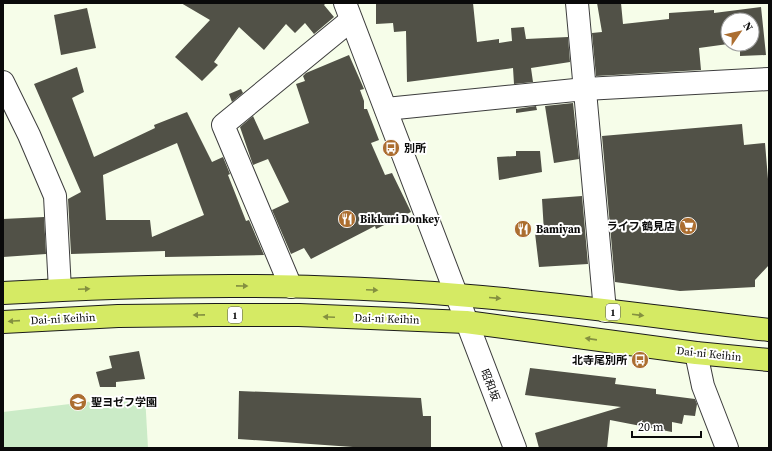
<svg xmlns="http://www.w3.org/2000/svg" width="772" height="451" font-family="'Source Serif 4','Noto Sans JP',serif">
  <style>
    .pitch { fill: #cbebc7 }
    .building { fill: #515147; fill-rule: evenodd }
    .lines { fill: none; stroke-linecap: round; stroke-linejoin: round }
    .minor-casing { stroke: #3d3d3d; stroke-width: 24 }
    .tertiary-casing { stroke: #3d3d3d; stroke-width: 24 }
    .trunk-casing { stroke: #1b1b1b; stroke-width: 24 }
    .minor { stroke: #fff; stroke-width: 22 }
    .tertiary { stroke: #fff; stroke-width: 22 }
    .trunk { stroke: #d5ea64; stroke-width: 22 }
    .oneway { fill: #849040 }
    .labels { text-anchor: middle; dominant-baseline: central; stroke-width: 4; stroke-linejoin: round; paint-order: stroke }
    .shield { fill: #fff; stroke: #545454; stroke-width: 1 }
    .shield-label { font-size: 10px; font-weight: bold; fill: #0a0a0a }
    .poi-label { font-size: 11px; font-weight: bold; fill: #0a0a0a; stroke: #fff; text-anchor: start }
    .street-label { font-size: 11px; fill: #0a0a0a; stroke: #fff }
  </style>
  <rect width="100%" height="100%" fill="#f6fde9"/>
  <path class="pitch" d="M145 395 148 448H3V412Z"/>
  <g class="building">
    <path d="M181 3H326L324 5 334 17 314 34 305 23 295 33 286 24 264 50 239 27 214 62 218 65 202 81 175 57 210 20Z"/>
    <path d="M376 3H473L477 42 499 39V43L512 41 511 28 524 27 526 39 568 37 570 62 531 68 533 82 514 84 513 68 407 82 406 31 394 32 393 23 376 24Z"/>
    <path d="M597 3H621L623 24 669 19V13L714 10V13L761 7 766 55 740 56V44H752V20H728V44L699 48 701 70 596 76 592 33 602 32Z"/>
    <path d="M87 8 96 48 61 55 54 15Z"/>
    <path d="M349 55 364 89 360 90 364 101V109H367L379 140 371 143 385 175 392 173 411 212 376 229 375 226 311 259 304 248 291 254 272 210 289 202 268 159 253 165 240 127 253 116 264 140 309 123 296 84 305 81 303 76 306 73Z"/>
    <path d="M77 67 84 92 72 98 94 157 155 128 154 125 187 112 212 162 223 157 230 174 228 175 246 221 249 220 264 255 165 257V251L71 254 68 199 81 192 34 84ZM177 143 204 215 152 237 150 220H106L103 175Z"/>
    <path d="M241 89 243 93 232 102 229 94Z"/>
    <path d="M573 103 579 159 554 163 545 106Z"/>
    <path d="M536 106 537 110 516 113V109Z"/>
    <path d="M742 124 744 145 765 143 769 191V265L755 280V287L680 291 615 282 602 136Z"/>
    <path d="M516 151H540L542 172 499 180 497 157 516 156Z"/>
    <path d="M582 196 588 264 539 267 535 233 544 232 542 199Z"/>
    <path d="M44 217 46 254 3 257V219Z"/>
    <path d="M139 351 145 379 116 382V387H100L96 372 112 368 109 356Z"/>
    <path d="M530 368 616 378 615 384 656 389V394L695 399 697 404 695 416 684 415 682 424 672 422V432L610 420 607 448H539L535 433 621 407 525 395Z"/>
    <path d="M239 391 421 398 423 416H431V448H367L238 439Z"/>
  </g>
  <g class="lines">
    <defs>
      <g id="minor">
        <path d="M577 3 605 311"/>
        <path d="M3 82 29 135 55 196 60 290"/>
        <path d="M386 109 585 89 769 79"/>
        <path d="M291 287 223 125 351 20"/>
        <path d="M696 353 703 386 727 448"/>
      </g>
      <path id="tertiary" d="M345 3 515 448"/>
      <g id="trunk">
        <path d="M3 293C155 284 307 282 458 295 562 303 665 318 769 330"/>
        <path d="M3 322 118 316 215 315H299L466 322 696 353 769 360"/>
      </g>
    </defs>
    <use href="#minor" class="minor-casing"/>
    <use href="#tertiary" class="tertiary-casing"/>
    <use href="#trunk" class="trunk-casing"/>
    <use href="#minor" class="minor"/>
    <use href="#tertiary" class="tertiary"/>
    <use href="#trunk" class="trunk"/>
  </g>
  <defs><path id="oneway-solid" d="M-6-.8H1V-3.2L6.5 0L1 3.2V.8H-6Z"/></defs>
  <g class="oneway">
    <use href="#oneway-solid" transform="translate(242 286) rotate(1)"/>
    <use href="#oneway-solid" transform="translate(84 289) rotate(-2)"/>
    <use href="#oneway-solid" transform="translate(372 290) rotate(3)"/>
    <use href="#oneway-solid" transform="translate(495 298) rotate(5)"/>
    <use href="#oneway-solid" transform="translate(199 315) rotate(179)"/>
    <use href="#oneway-solid" transform="translate(638 315) rotate(7)"/>
    <use href="#oneway-solid" transform="translate(329 317) rotate(-178)"/>
    <use href="#oneway-solid" transform="translate(14 321) rotate(176)"/>
    <use href="#oneway-solid" transform="translate(591 339) rotate(-172)"/>
  </g>
  <defs>
    <symbol id="bus-disc" viewBox="-11 -11 22 22"><circle r="9.5" fill="#ac6e30" stroke="#fff"/><path d="M-5-6H5V4H4V6H2V4H-2V6H-4V4H-5ZM-3.5-4V0h7V-4ZM-3.5 1.2v1.5H-2V1.2ZM2 1.2v1.5H3.5V1.2Z" fill="#fff"/></symbol>
    <symbol id="restaurant-disc" viewBox="-11 -11 22 22"><circle r="9.5" fill="#ac6e30" stroke="#fff"/><path d="M-5-6h1v4h1v-4h1v4h1v-4h1v5L-1.5 .5V6h-2V.5L-5-1ZM5-6V6H3V1.5H1.5Q1.5-4 5-6Z" fill="#fff"/></symbol>
    <symbol id="supermarket-disc" viewBox="-11 -11 22 22"><circle r="9.5" fill="#ac6e30" stroke="#fff"/><path d="M-6-5.5h2.5l.6 2H6L4.5 2H-2.5L-4.4-4H-6ZM-1.5 3.2a1.3 1.3 0 1 0 .1 0ZM3 3.2a1.3 1.3 0 1 0 .1 0Z" fill="#fff"/></symbol>
    <symbol id="school-disc" viewBox="-11 -11 22 22"><circle r="9.5" fill="#ac6e30" stroke="#fff"/><path d="M0-5L7-2L0 1L-7-2ZM-4 1L0 2.5L4 1V4Q0 6-4 4Z" fill="#fff"/></symbol>
  </defs>
  <g fill-rule="evenodd">
    <use href="#bus-disc" x="381" y="138" width="20" height="20"/>
    <use href="#restaurant-disc" x="337" y="209" width="20" height="20"/>
    <use href="#supermarket-disc" x="678" y="216" width="20" height="20"/>
    <use href="#restaurant-disc" x="513" y="219" width="20" height="20"/>
    <use href="#bus-disc" x="630" y="350" width="20" height="20"/>
    <use href="#school-disc" x="68" y="392" width="20" height="20"/>
  </g>
  <g class="labels">
    <g class="shield">
      <rect x="606" y="304" width="14" height="16" rx="3"/>
      <rect x="228" y="307" width="14" height="16" rx="3"/>
    </g>
    <g class="shield-label">
      <text x="613" y="312">1</text>
      <text x="235" y="315">1</text>
    </g>
    <g class="poi-label">
      <text x="404" y="148">別所</text>
      <text x="360" y="219">Bikkuri Donkey</text>
      <text x="675" y="226" text-anchor="end">ライフ 鶴見店</text>
      <text x="536" y="229">Bamiyan</text>
      <text x="627" y="360" text-anchor="end">北寺尾別所</text>
      <text x="91" y="402">聖ヨゼフ学園</text>
    </g>
    <g class="street-label">
      <text transform="translate(63 319) rotate(-3)">Dai-ni Keihin</text>
      <text transform="translate(387 319) rotate(2)">Dai-ni Keihin</text>
      <text transform="translate(709 354) rotate(6)">Dai-ni Keihin</text>
      <text transform="translate(490 385) rotate(69)">昭和坂</text>
    </g>
  </g>
  <rect width="772" height="451" fill="none" stroke="#0a0a0a" stroke-width="8"/>
  <g transform="translate(740 32) rotate(56)"><circle r="19" fill="#ffffff" stroke="#9d9d9d"/>
  <path d="M0-3L7 15L0 10L-7 15Z" fill="#ac6e30"/>
  <text y="-6" font-size="11" font-weight="bold" text-anchor="middle" fill="#0a0a0a">N</text>
  </g>
  <path d="M632 431v6h69v-6" fill="none" stroke="#0a0a0a" stroke-width="2"/>
  <text x="638" y="431" font-size="12" fill="#0a0a0a" stroke="#ffffff" stroke-width="3" paint-order="stroke">20 m</text>
</svg>
